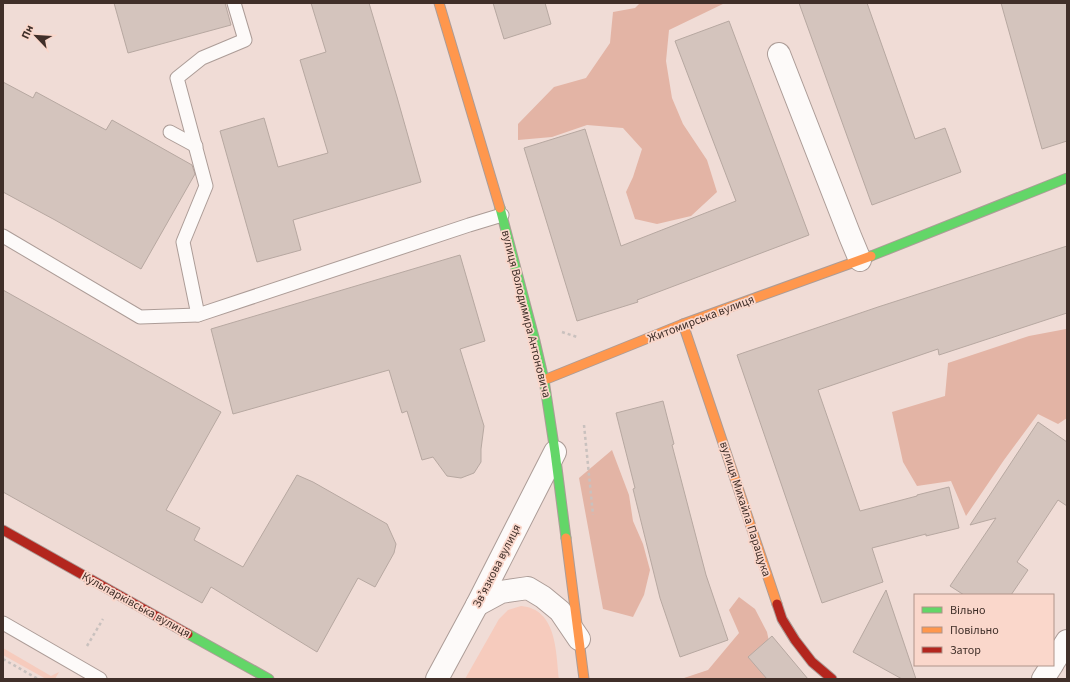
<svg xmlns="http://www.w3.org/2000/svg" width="1070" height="682" font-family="'Source Sans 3',sans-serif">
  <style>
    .green { fill: #f6cbbd }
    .forest { fill: #e3b4a5 }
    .building { fill: #d4c4bd; stroke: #b7a8a1 }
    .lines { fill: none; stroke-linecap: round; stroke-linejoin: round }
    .lane-casing { stroke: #ac9c97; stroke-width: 15 }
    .street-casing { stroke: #ac9c97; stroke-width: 24 }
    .fast-casing { stroke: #ac9c97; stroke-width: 11 }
    .slow-casing { stroke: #ac9c97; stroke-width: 11 }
    .jam-casing { stroke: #ac9c97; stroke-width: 11 }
    .path { stroke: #c9c1be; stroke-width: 2.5; stroke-dasharray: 3 3; stroke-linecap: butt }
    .lane { stroke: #fdfaf9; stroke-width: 13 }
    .street { stroke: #fdfaf9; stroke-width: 22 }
    .fast { stroke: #63d668; stroke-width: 9 }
    .slow { stroke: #ff974d; stroke-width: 9 }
    .jam { stroke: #b3261e; stroke-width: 9 }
    .labels { text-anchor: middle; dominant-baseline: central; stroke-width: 3.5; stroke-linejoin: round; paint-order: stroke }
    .street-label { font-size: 12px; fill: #402f29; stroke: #fad7cb }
  </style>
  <rect width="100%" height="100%" fill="#f0dcd6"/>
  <g class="green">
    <path d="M521 606C557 609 556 652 559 679H465L499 619 508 610Z"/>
    <path d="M3 648 51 676 59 672 55 679H46L3 655Z"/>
  </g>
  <g class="forest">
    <path d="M640 3H725L669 30 666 61 672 98 683 124 707 160 717 192 691 216 657 224 635 219 626 192 633 177 642 149 623 128 587 125 552 137 518 140V124L554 87 586 78 610 43 613 12 635 8Z"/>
    <path d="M1066 329 1067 418 1058 424 1038 414 1004 460 966 516 951 481 917 486 903 462 892 412 945 396 948 363 1029 336Z"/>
    <path d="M612 450 629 495 633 521 643 544 650 570 644 595 633 617 603 609 579 478Z"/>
    <path d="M739 597 755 609 767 632 777 679H681L708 670 739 633 729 610Z"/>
  </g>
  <g class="building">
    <path d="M114 3H225L231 25 128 53Z"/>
    <path d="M311 3H369L397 97 421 182 293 220 301 250 257 262 220 131 264 118 278 167 328 153 300 60 326 52Z"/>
    <path d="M493 3H545L551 24 504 39Z"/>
    <path d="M799 3H867L915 139 945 128 961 172 872 205Z"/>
    <path d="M1001 3H1067V141L1042 149Z"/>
    <path d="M729 21 809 235 637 300 638 302 577 321 524 148 585 129 621 246 736 201 675 41Z"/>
    <path d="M3 82 33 98 36 92 106 130 112 120 192 165 195 174 141 269 55 220 3 192Z"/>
    <path d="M1067 246V313L939 355 938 349 818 390 860 511 917 496V495L949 487 959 528 926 536V534L872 548 883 582 822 603 737 355 878 307Z"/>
    <path d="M460 255 485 341 460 349 484 426 481 449V462L474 473 461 478 447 476 433 457 422 460 407 411 402 413 389 370 233 414 211 329Z"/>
    <path d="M3 290 221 412 166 510 200 528 194 540 243 567 297 475 313 482 387 524 396 544 394 553 375 587 358 578 317 652 211 587 202 603 3 492Z"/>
    <path d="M663 401 674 444 672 445 706 575 728 640 680 657 660 598 633 489 635 488 616 413Z"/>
    <path d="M1038 422 1067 442V506L1058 500 1017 562 1028 570 1011 595H964L950 586 996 518 970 525Z"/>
    <path d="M886 590 916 679H902L853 652Z"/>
    <path d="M772 636 808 679H767L748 657Z"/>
  </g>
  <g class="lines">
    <defs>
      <g id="lane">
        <path d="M170 132 196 146"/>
        <path d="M3 236 140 317 198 315 469 225 502 215"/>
        <path d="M198 315 183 242 206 186 177 78 202 58 245 40 234 3"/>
        <path d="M3 623 100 679"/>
      </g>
      <g id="street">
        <path d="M779 54 850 236 860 260"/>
        <path d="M477 605 501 592 528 588 543 597 560 611 579 639"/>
        <path d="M1053 663 1067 641"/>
        <path d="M437 679 477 605 555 452"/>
        <path d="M1043 679 1052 665"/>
      </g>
      <g id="fast">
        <path d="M500 208 535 341 544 380 555 452 566 538"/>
        <path d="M871 256 1067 178"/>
        <path d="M188 634 269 679"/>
      </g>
      <g id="slow">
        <path d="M439 3 500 208"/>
        <path d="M683 324 777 604"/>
        <path d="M544 380 683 324 871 256"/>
        <path d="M566 538 584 679"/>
      </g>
      <g id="jam">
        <path d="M3 530 188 634"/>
        <path d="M777 604 782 619 795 640 812 662 832 679"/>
      </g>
    </defs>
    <use href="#lane" class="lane-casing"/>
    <use href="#street" class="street-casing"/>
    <use href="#fast" class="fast-casing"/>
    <use href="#slow" class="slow-casing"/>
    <use href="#jam" class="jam-casing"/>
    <g class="path">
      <path d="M562 332 577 337"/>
      <path d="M584 425 593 515"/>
      <path d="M87 646 103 619"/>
      <path d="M3 659 38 679"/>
    </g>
    <use href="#lane" class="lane"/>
    <use href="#street" class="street"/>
    <use href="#fast" class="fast"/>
    <use href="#slow" class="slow"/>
    <use href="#jam" class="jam"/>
  </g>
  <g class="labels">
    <g class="street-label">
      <text transform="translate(526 314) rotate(76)">вулиця Володимира Антоновича</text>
      <text transform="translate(701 319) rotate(-21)">Житомирська вулиця</text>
      <text transform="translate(745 509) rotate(72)">вулиця Михайла Паращука</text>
      <text transform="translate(497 566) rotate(-63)">Звʼязкова вулиця</text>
      <text transform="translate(136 605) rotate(29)">Кульпарківська вулиця</text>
    </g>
  </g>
  <rect width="1070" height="682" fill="none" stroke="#402f29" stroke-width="8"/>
  <rect x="914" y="594" width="140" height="72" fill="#fad7cb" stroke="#b0948a"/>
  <rect x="922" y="607" width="20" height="6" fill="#63d668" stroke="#b0948a"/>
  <text x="950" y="614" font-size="12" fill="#402f29">Вільно</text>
  <rect x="922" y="627" width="20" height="6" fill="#ff974d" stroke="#b0948a"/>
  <text x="950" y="634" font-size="12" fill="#402f29">Повільно</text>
  <rect x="922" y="647" width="20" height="6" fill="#b3261e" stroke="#b0948a"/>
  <text x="950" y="654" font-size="12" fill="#402f29">Затор</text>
  <g transform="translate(36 36) rotate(295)" stroke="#fad7cb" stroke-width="3" paint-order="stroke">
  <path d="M0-3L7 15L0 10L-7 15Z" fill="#402f29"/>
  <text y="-6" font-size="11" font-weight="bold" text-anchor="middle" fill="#402f29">Пн</text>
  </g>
</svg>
